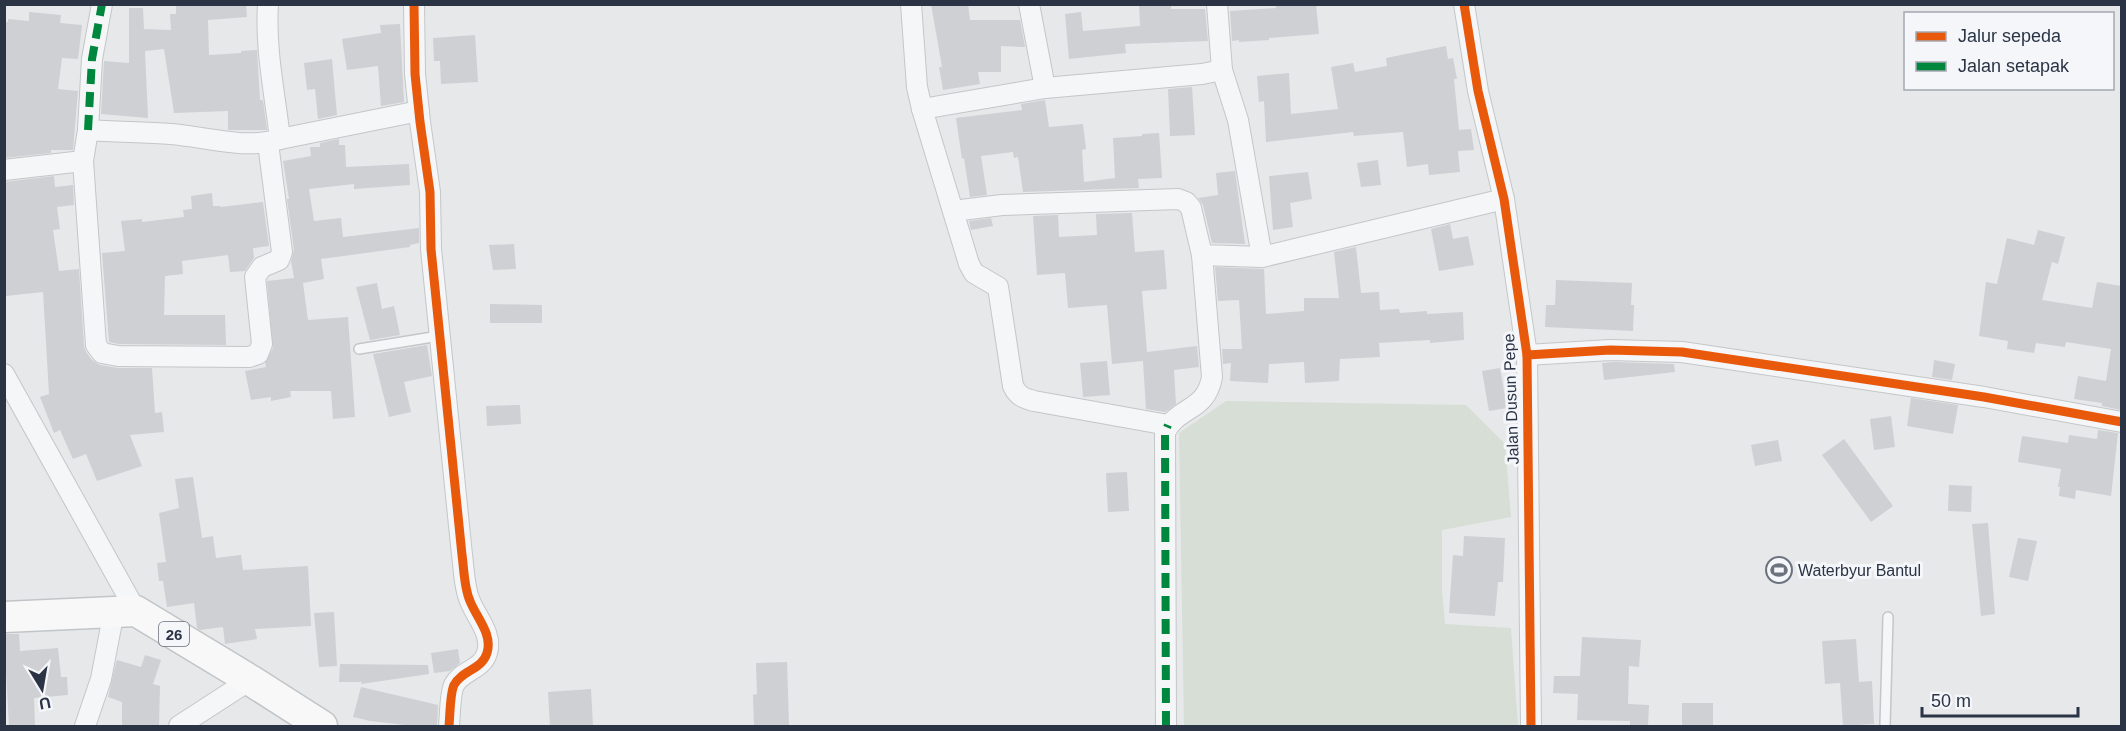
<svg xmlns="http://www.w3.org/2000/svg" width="2126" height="731" font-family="Arial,sans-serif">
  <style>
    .green { fill: #d6ded6 }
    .building { fill: #ced0d3 }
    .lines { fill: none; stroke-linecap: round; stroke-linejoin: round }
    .service-casing { stroke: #c4c6c8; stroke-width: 12 }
    .minor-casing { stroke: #c4c6c8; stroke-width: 22 }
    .primary-casing { stroke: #c2c5c8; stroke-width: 33 }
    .service { stroke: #f5f6f7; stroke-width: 9 }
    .minor { stroke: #f5f6f7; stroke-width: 20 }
    .primary { stroke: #f8f8f8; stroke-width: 30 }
    .quiet { stroke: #00873e; stroke-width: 8; stroke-dasharray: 15 8; stroke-linecap: butt }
    .cycleway-casing { stroke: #f4f6f9; stroke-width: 13 }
    .cycleway { stroke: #e8590c; stroke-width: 9 }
    .labels { text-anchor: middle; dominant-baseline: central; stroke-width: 6; stroke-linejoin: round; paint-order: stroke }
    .shield { fill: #f4f6f9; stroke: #676e7b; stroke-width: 1.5 }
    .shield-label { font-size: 15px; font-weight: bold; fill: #2b3445 }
    .street-label { font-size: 16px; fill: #2b3445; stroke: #f4f6f9 }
    .poi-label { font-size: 16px; fill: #2b3445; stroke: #f4f6f9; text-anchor: start }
  </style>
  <rect width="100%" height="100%" fill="#e6e8ea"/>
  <path class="green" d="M1226 401 1466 405 1505 444 1511 517 1442 530V591L1445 624 1511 628 1518 726H1184L1179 433Z"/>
  <g class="building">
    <path d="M176 4H246L247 17 208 20 209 55 241 53V51L257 50 260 100H263L267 130H228V111L174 113 164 49 145 51 148 118 101 114 104 61 129 63V8H143L144 29 171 30 170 14H176Z"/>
    <path d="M931 4H968L970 20H1020L1025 47 1001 46V72H978L980 84 943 90 939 67H942Z"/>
    <path d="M1139 4H1171V9H1205L1208 41 1125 44 1126 53 1069 59 1065 14 1081 12 1083 31 1140 26Z"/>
    <path d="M1276 4H1316L1319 34 1269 38V40L1239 42V40L1232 41 1230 11 1276 8Z"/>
    <path d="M29 12 61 15 60 23 82 25 78 59 62 58 58 89 78 91 73 150H51V153L4 158 6 99H4V22H8V19L29 21Z"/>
    <path d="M400 24 404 102 381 106 378 66 347 70 342 39 381 33 380 25Z"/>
    <path d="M475 35 478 82 441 84 440 61H434L433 38Z"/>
    <path d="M1446 46 1448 59 1453 58 1457 79H1454L1459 130 1471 129 1474 150 1458 151 1460 172 1429 175 1428 164 1407 167 1403 132 1354 136 1353 132 1266 142 1264 101 1259 102 1257 76 1289 73 1291 114 1338 109 1331 67 1353 63 1355 72 1387 66 1386 58Z"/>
    <path d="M332 59 337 115 318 119 315 89 307 90 304 63Z"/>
    <path d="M1192 87 1195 135 1170 136 1168 89Z"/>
    <path d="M1045 100 1049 127 1083 124 1086 149 1082 150 1084 182 1115 178 1113 138 1142 136V134L1159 133 1162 178 1138 179 1139 188 1023 192 1018 157 1014 158 1013 152 981 156 987 195 970 197 964 158 962 159 956 118 1022 110 1021 104Z"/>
    <path d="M339 139V145H345L346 167 409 164 410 185 354 189V184L309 189 314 221 341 218 343 237 419 228V243L410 245V247L321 259 324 279 303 283 308 320 348 317 355 417 333 419 331 391H290L291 397 271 401V397L251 400 245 371 266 367 265 363 273 348 267 281 294 278 291 261 294 250 287 199H289L283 161 311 156 310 147H320V143Z"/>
    <path d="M1378 160 1381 185 1361 187 1357 163Z"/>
    <path d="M1235 171 1245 244 1212 243 1203 205 1198 198 1218 195 1216 173Z"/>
    <path d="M1308 172 1312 199 1290 203 1293 227 1273 230 1269 176Z"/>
    <path d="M54 176 55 187 73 185 74 205 57 207 60 229 53 230 59 271 79 269 84 346 86 352 92 360 100 365 118 368H152L155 413 162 412 164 432 130 435 142 466 97 481 86 454 73 459 60 430 54 433 40 397 49 394 43 292 6 296 4 182Z"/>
    <path d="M212 193 213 206H220L221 207 263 202 269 246 253 248 254 258 245 271 230 272 228 255 182 261 183 274 165 276 164 315H225L226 345 119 344 109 342 102 253 125 251 121 221 142 219V222L184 217 183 210 192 209 191 196Z"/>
    <path d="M1132 213 1135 252 1164 250 1167 289 1142 291 1147 352 1197 346 1199 367 1174 370 1176 404 1165 412 1146 409 1143 361 1112 364 1107 305 1068 308 1065 273 1037 275 1033 216 1058 215 1059 237 1097 235 1096 214Z"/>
    <path d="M991 218 993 226 971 230 969 221Z"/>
    <path d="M1450 224 1453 239 1468 236 1474 265 1439 271 1431 229Z"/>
    <path d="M2038 230 2065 237 2058 264 2052 262 2042 300 2092 308 2097 282 2121 286V410L2102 406V403L2074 399 2078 376 2106 381 2111 349 2066 342 2065 347 2036 343 2034 353 2007 349 2008 341 1979 336 1986 282 1997 284 2007 238 2034 245Z"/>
    <path d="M514 244 516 269 493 270 489 245Z"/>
    <path d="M1356 247 1361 293 1379 292 1380 310 1399 309 1400 313 1427 311V314L1463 312 1464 340 1430 343V340L1379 343 1380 357 1340 359 1339 381 1305 383 1304 362 1269 364 1268 383 1230 381 1231 363 1223 364 1222 349H1242L1239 300 1218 301 1215 267 1264 269 1266 314 1304 311V298H1339L1334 252Z"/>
    <path d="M1556 280 1632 283 1631 305H1634L1633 331 1545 327 1546 305H1555Z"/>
    <path d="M377 283 382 309 394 306 400 335 370 340 356 287Z"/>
    <path d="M490 304 542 305V323H490Z"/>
    <path d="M427 345 432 376 404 382 411 412 389 417 373 354Z"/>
    <path d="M1934 360 1955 364 1952 380 1932 377Z"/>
    <path d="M1107 361 1110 395 1083 397 1080 363Z"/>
    <path d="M1614 362 1674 364 1675 372 1604 380 1602 363Z"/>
    <path d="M1500 368 1507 408 1489 411 1482 371Z"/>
    <path d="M1911 398 1958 405 1953 434 1907 426Z"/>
    <path d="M520 405 521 424 487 426 486 406Z"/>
    <path d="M1891 416 1895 447 1874 450 1870 419Z"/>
    <path d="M2098 430 2118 433 2111 496 2076 490 2075 499 2059 496 2060 487H2058L2061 469 2018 462 2022 436 2068 443 2069 435 2097 439Z"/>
    <path d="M1844 439 1893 506 1871 522 1822 455Z"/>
    <path d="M1778 440 1782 461 1755 466 1751 445Z"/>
    <path d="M1127 472 1129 511 1108 512 1106 473Z"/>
    <path d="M193 477 202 538 213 536 216 558 241 555 243 570 308 566 311 626 255 629 257 639 225 644 223 627 200 630 197 628 194 603 167 607 163 581H159L157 563 166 562 159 513 179 508 175 479Z"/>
    <path d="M1949 485 1972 486 1971 512 1948 511Z"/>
    <path d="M1988 523 1995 614 1981 616 1972 524Z"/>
    <path d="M1464 536 1505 538 1503 582H1498L1495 616 1449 613 1453 555 1463 556Z"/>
    <path d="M2018 538 2037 541 2028 581 2009 577Z"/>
    <path d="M334 612 337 666 319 667 314 613Z"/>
    <path d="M4 634H19L20 651 58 648 61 677H67L68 695 34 698 35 725 9 726Z"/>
    <path d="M1582 637 1641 640 1639 667 1629 666 1628 704 1649 705 1648 725H1630V721L1577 720 1578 694 1553 693 1554 676H1580Z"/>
    <path d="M1856 639 1859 682 1872 681 1874 724 1843 726 1840 683 1825 684 1822 641Z"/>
    <path d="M458 649 460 663 450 671 434 673 431 653Z"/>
    <path d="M145 655 161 660 153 684 160 686 159 726H122V702L108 697 116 663 117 660 141 667Z"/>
    <path d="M787 662 789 725 754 726 753 695 757 694 756 663Z"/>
    <path d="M340 664 428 665 429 674 361 684 362 682H339Z"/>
    <path d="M361 687 438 705 437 726H414L370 721 353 717Z"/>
    <path d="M591 689 593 726H550L548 692Z"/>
    <rect x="1682" y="703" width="31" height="23"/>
  </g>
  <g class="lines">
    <defs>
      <g id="service">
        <path d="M359 349 439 336"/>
        <path d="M1885 726 1888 617"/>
      </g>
      <g id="minor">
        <path d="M414 4 415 74 420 122 430 192 431 249 462 555C464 569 464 588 470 601 476 617 493 634 487 653 482 670 462 670 454 685 450 693 450 716 449 726"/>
        <path d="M911 4 917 87 922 109 969 264 974 273 998 287 1013 386C1018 396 1023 398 1034 401L1168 425"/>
        <path d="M1029 4 1045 88"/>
        <path d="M1217 4 1222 70 1238 120 1262 257"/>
        <path d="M1464 4 1478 91 1504 199 1527 355 1531 726"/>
        <path d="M922 109 1045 88 1202 74 1222 70"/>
        <path d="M88 130 92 59 102 4"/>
        <path d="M280 139 419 111"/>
        <path d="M83 161 96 345 102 353 118 356 249 357 258 354 262 344 255 277 262 267 279 260 282 252 268 143"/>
        <path d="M4 170 83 161 88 130C115 132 143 132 171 134 206 137 246 150 280 139 275 94 265 50 268 4"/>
        <path d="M953 211 1002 205 1178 199 1186 202 1191 208 1202 255 1262 257 1504 199"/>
        <path d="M1527 355 1610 350 1682 352 1984 397 2122 422"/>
        <path d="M4 374 136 611"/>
        <path d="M85 726 101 679 114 611"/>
        <path d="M179 726 250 680"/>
        <path d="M1166 726 1165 432C1178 406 1206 412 1212 377L1202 255"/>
      </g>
      <path id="primary" d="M4 617 136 611 250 680 322 726"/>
    </defs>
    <use href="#service" class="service-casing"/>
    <use href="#minor" class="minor-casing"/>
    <use href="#primary" class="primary-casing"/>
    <use href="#service" class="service"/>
    <use href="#minor" class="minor"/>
    <use href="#primary" class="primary"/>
    <g class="quiet">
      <path d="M88 130 92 59 102 4"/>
      <path d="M1166 726 1165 432 1168 425"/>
    </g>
    <defs>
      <g id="cycleway">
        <path d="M414 4 415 74 420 122 430 192 431 249 462 555C464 569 464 588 470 601 476 617 493 634 487 653 482 670 462 670 454 685 450 693 450 716 449 726"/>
        <path d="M1464 4 1478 91 1504 199 1527 355 1531 726"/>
        <path d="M1527 355 1610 350 1682 352 1984 397 2122 422"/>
      </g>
    </defs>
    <use href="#cycleway" class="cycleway-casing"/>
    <use href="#cycleway" class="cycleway"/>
  </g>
  <defs>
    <symbol id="stadium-ring" viewBox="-11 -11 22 22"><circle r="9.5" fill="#f4f6f9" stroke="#6c737f" stroke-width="1.5"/><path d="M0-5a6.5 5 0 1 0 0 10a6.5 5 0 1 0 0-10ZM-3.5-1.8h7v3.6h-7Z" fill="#6c737f"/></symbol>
  </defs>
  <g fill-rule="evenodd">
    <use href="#stadium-ring" x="1764" y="555" width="30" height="30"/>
  </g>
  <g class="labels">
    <rect class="shield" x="159" y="622" width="30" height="24" rx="4.5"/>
    <g class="shield-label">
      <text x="174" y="634">26</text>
    </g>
    <g class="street-label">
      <text transform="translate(1511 399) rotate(-92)">Jalan Dusun Pepe</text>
    </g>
    <g class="poi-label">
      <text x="1798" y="570">Waterbyur Bantul</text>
    </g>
  </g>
  <rect width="2126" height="731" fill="none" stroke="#2b3445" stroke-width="12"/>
  <rect x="1904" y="12" width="210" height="78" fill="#f4f6f9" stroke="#a4a8b1" stroke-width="1.5"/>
  <rect x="1916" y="32" width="30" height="9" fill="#e8590c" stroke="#a4a8b1" stroke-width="1.5"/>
  <text x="1958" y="42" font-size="18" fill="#2b3445">Jalur sepeda</text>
  <rect x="1916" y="62" width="30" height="9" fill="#00873e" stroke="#a4a8b1" stroke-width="1.5"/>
  <text x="1958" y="72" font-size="18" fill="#2b3445">Jalan setapak</text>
  <g transform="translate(42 689) rotate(169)" stroke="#f4f6f9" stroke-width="4.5" paint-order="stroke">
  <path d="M0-4.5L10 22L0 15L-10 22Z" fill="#2b3445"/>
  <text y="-9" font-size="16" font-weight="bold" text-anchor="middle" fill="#2b3445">U</text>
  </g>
  <path d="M1922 707v9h156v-9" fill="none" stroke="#2b3445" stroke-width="3"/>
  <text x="1931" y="707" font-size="18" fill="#2b3445" stroke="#f4f6f9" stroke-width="4.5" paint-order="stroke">50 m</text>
</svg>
